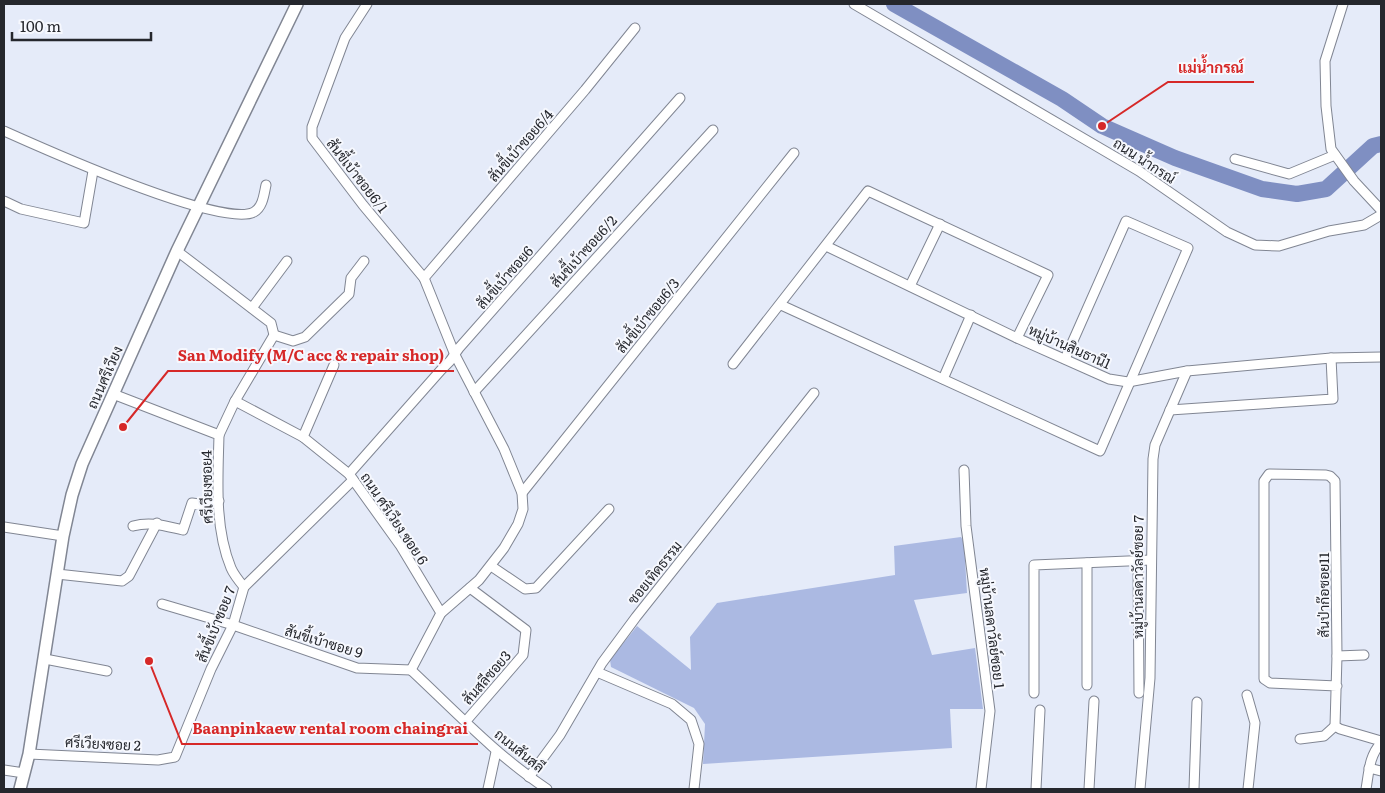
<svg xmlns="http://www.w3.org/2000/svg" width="1385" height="793" font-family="Literata,Sarabun,serif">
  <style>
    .green { fill: #abb9e2 }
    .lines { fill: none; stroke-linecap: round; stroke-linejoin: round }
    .river { stroke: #7f8fc2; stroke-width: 16 }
    .minor-casing { stroke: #818693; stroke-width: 11 }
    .major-casing { stroke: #818693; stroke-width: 14 }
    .minor { stroke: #fff; stroke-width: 9 }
    .major { stroke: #fff; stroke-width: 11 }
    .labels { text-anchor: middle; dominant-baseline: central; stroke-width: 4; stroke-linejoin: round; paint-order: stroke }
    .street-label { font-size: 14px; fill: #25272d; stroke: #f6f8fe }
    .leader { fill: none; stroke: #d62828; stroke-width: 2 }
    .callout-dot { fill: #d62828; stroke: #f6f8fe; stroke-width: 2 }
    .callout-label { font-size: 15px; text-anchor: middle; font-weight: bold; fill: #d62828; stroke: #f6f8fe; stroke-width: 4; stroke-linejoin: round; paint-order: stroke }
  </style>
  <rect width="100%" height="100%" fill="#e5ebf9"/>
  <path class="green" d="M961 537 964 542 967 593 914 600 932 655 975 648 983 709H950L952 748 703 764 705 724 694 708 611 667 610 660 637 626 691 670 690 637 717 603 895 575 894 546Z"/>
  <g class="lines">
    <path class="river" d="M894 4 1062 99 1102 126 1175 158 1262 189 1297 194 1326 189 1373 146 1381 144"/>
    <defs>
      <g id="minor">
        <path d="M367 4 345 38 312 127V138L363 205 424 278 455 355 504 449 522 493 523 509 518 524 504 548 479 580 441 613 411 670"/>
        <path d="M854 4 1139 171 1227 232 1255 245 1279 246 1329 231 1364 225 1381 215"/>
        <path d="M1343 4 1325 61 1326 106 1331 149 1354 181 1381 210"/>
        <path d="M4 131C42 148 222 229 254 212 263 207 264 194 266 185"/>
        <path d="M1235 159 1289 174 1335 155"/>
        <path d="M4 201 21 209 84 223 93 171"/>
        <path d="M826 246 1017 338 1109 379 1128 382 1187 371 1331 358 1381 357"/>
        <path d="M177 251 271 323 274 335 235 401 303 437 349 474 400 545 441 613"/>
        <path d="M424 278 585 90 635 28"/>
        <path d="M910 286 940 224"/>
        <path d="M781 305 1100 451 1188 248 1126 221 1065 359"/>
        <path d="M252 308 287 261"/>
        <path d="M274 335 293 341 305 337 349 294 351 278 364 261"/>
        <path d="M733 364 868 191 1048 275 1017 338"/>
        <path d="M943 379 971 315"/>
        <path d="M474 392 713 130"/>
        <path d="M113 394 219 435C218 478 214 527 231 568 234 575 239 581 244 587"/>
        <path d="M1170 410 1333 399 1331 358"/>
        <path d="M219 435 235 401"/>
        <path d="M303 437 334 365"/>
        <path d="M964 470 966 526 990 711 981 789"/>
        <path d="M349 474 441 370 450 361 459 348 680 98"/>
        <path d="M522 493 794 153"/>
        <path d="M133 526C151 521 165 526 183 530L192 503 206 505 219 501"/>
        <path d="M4 527 63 536"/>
        <path d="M1138 561 1139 693"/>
        <path d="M1087 563V685"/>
        <path d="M491 566 525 589 536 588 609 509"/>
        <path d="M57 574 122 581 129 576 157 523"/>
        <path d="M162 604 233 625 357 668 411 670"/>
        <path d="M1337 656 1364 655"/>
        <path d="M45 659 107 671"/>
        <path d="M411 670C455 711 497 756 547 789"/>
        <path d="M597 672 672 704 691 720 699 744 694 789"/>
        <path d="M1337 686 1270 683 1264 679V481L1269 474 1326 475 1330 476 1335 481 1337 656 1335 726 1340 729 1381 741"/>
        <path d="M1034 693V565L1151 560"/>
        <path d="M1247 695 1255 723 1248 789"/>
        <path d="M466 721 523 655 526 630 470 588"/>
        <path d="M1300 739 1324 736 1335 726"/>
        <path d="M29 754 158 760 175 757 211 669 233 625 244 587 353 480"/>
        <path d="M1369 768 1381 771"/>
        <path d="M4 770 24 773"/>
        <path d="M529 777 560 735 602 663 636 617 814 393"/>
        <path d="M488 789 496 752"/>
        <path d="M1036 789 1040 710"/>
        <path d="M1089 789 1094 701"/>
        <path d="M1140 789 1150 678 1153 459 1155 445 1187 371"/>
        <path d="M1194 789 1197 702"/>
        <path d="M1366 789C1369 772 1369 756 1381 743"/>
      </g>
      <path id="major" d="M20 789 29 754 63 536 72 495 82 464 177 251 297 4"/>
    </defs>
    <use href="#minor" class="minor-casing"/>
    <use href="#major" class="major-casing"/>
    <use href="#minor" class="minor"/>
    <use href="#major" class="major"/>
  </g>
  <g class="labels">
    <g class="street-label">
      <text transform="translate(520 145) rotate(-49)">สันขี้เบ้าซอย6/4</text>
      <text transform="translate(1145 160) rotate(33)">ถนน น้ำกรณ์</text>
      <text transform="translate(358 175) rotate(52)">สันขี้เบ้าซอย6/1</text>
      <text transform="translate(583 251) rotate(-48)">สันขี้เบ้าซอย6/2</text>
      <text transform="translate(504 277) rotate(-49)">สันขี้เบ้าซอย6</text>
      <text transform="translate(647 315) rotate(-51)">สันขี้เบ้าซอย6/3</text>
      <text transform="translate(1070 346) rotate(24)">หมู่บ้านสินธานี1</text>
      <text transform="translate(104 377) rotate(-66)">ถนนศรีเวียง</text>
      <text transform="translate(206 487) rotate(-91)">ศรีเวียงซอย4</text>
      <text transform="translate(395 518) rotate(56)">ถนน ศรีเวียง ซอย 6</text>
      <text transform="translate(654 572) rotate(-51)">ซอยเทิดธรรม</text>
      <text transform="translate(1137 577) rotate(-90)">หมู่บ้านลดาวัลย์ซอย 7</text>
      <text transform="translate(1323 595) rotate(-90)">สันป่าก๊อซอย11</text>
      <text transform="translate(215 624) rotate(-68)">สันขี้เบ้าซอย 7</text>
      <text transform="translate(993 628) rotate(83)">หมู่บ้านลดาวัลย์ซอย 1</text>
      <text transform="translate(324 641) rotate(17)">สันขี้เบ้าซอย 9</text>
      <text transform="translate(486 677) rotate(-49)">สันสลีซอย3</text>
      <text transform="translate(103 743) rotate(3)">ศรีเวียงซอย 2</text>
      <text transform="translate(520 750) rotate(39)">ถนนสันสลี</text>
    </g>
  </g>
  <path class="leader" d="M1102 126L1168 82H1254M123 427L168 371H454M149 661L182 744H478"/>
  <g class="callout-dot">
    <circle cx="1102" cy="126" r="5"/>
    <circle cx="123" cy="427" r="5"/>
    <circle cx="149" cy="661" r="5"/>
  </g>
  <g class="callout-label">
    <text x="1211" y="73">แม่น้ำกรณ์</text>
    <text x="311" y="361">San Modify (M/C acc &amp; repair shop)</text>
    <text x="330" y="734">Baanpinkaew rental room chaingrai</text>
  </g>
  <rect width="1385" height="793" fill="none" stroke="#25272d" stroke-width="10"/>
  <path d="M12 32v8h139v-8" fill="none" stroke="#25272d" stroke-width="2.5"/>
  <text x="20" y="32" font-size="15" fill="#25272d" stroke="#f6f8fe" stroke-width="4" paint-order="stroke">100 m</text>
</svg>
